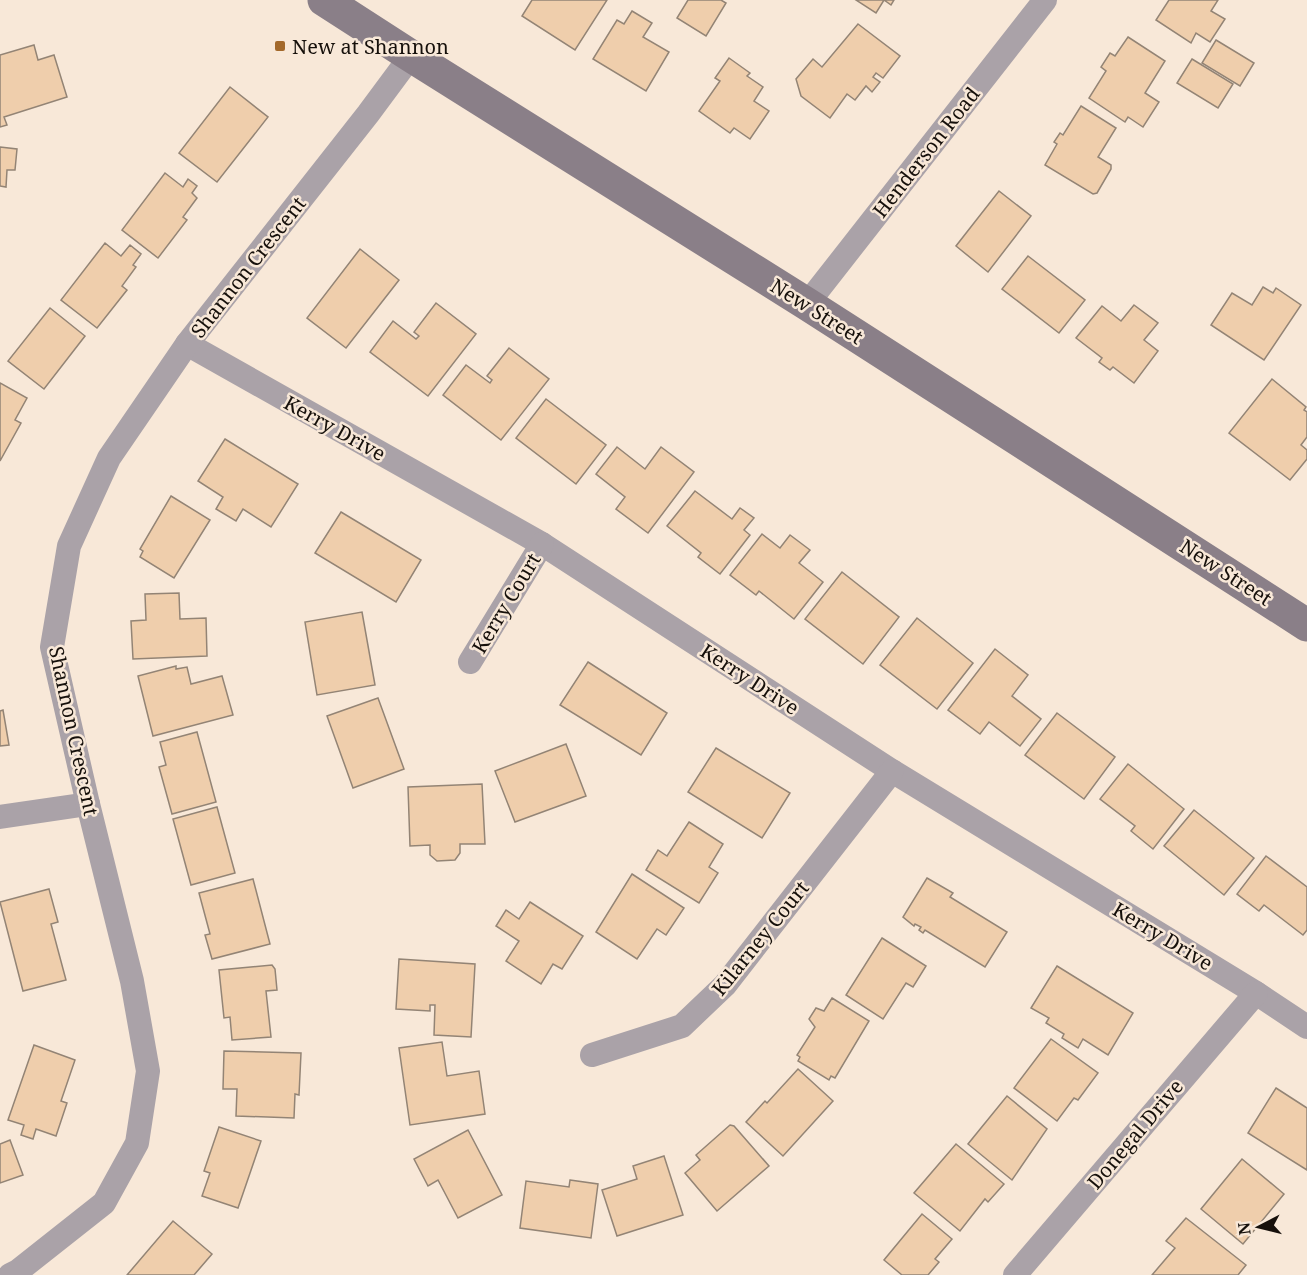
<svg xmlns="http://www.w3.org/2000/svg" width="1307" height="1275" font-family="'Noto Serif',serif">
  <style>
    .building { fill: #efceac; stroke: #938475; stroke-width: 1.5 }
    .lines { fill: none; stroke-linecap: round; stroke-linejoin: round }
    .minor { stroke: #aaa2a8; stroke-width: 24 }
    .secondary { stroke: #8a7f88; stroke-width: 33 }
    .poi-dot { fill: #a3682a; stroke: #f8e8d8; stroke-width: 2 }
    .labels { text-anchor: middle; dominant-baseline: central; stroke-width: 5; stroke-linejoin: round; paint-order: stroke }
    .poi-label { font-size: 20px; fill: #16100b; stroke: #f8e8d8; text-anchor: start }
    .street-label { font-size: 20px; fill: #16100b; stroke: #f8e8d8 }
  </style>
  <rect width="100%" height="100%" fill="#f8e8d8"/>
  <g class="building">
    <path d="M532 0H607L575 50 522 16Z"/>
    <path d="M688 0H721L726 3 706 36 677 18Z"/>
    <path d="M856 0H894L891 5 884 0 876 13Z"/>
    <path d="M1169 0H1218L1211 11 1225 19 1210 42 1196 33 1191 43 1156 20Z"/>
    <path d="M632 11 652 23 643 37 669 52 646 91 593 59 617 20 624 24Z"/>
    <path d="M858 24 900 56 883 78 876 73 873 77 880 82 872 92 866 86 855 100 847 94 830 118 801 96 796 79 813 59 822 67Z"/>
    <path d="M1128 37 1165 61 1145 93 1159 102 1143 127 1128 117 1125 122 1089 98 1106 71 1101 67 1110 53 1115 56Z"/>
    <path d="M1216 40 1254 63 1240 86 1202 63Z"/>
    <path d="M34 45 38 60 54 55 67 97 4 117 7 125 0 127V55Z"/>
    <path d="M729 58 750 73 747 76 763 87 754 101 769 111 750 139 734 128 730 133 699 111 720 81 715 78Z"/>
    <path d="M1192 59 1233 84 1218 108 1177 83Z"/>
    <path d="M230 87 268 117 217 182 179 153Z"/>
    <path d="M1081 106 1116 128 1098 157 1111 165V169L1097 193 1093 194 1045 165 1057 144 1054 142 1060 133 1063 135Z"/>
    <path d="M0 147 17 149 15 170H7L6 187 0 186Z"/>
    <path d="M165 173 183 187 188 179 197 186 192 193 197 198 183 217 187 220 158 258 122 230Z"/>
    <path d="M999 191 1031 216 988 272 956 246Z"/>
    <path d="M105 243 121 256 130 245 141 254 133 265 136 267 122 286 127 290 97 328 61 300Z"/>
    <path d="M360 249 399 280 346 348 307 318Z"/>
    <path d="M1028 256 1085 300 1059 333 1002 289Z"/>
    <path d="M1263 287 1273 293 1276 288 1301 305 1264 360 1211 325 1232 293 1252 305Z"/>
    <path d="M436 303 476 334 428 396 370 352 393 321 416 339 419 336 414 332Z"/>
    <path d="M1134 305 1158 323 1144 340 1158 351 1134 383 1113 367 1110 370 1099 362 1102 358 1076 338 1102 306 1121 321Z"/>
    <path d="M50 308 85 336 44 389 8 361Z"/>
    <path d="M509 348 549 379 501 440 443 395 466 365 490 383 492 380 487 376Z"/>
    <path d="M1272 379 1306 407 1304 410 1307 412V437L1301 445 1307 450V459L1290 480 1229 433Z"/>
    <path d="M0 383 27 398 15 420 21 423 0 461Z"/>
    <path d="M546 399 606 445 576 484 516 438Z"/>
    <path d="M225 439 298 484 271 527 243 509 236 521 216 509 223 497 198 481Z"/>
    <path d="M617 447 645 469 661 447 694 472 648 533 616 509 625 497 596 474Z"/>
    <path d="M695 491 732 519 740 508 754 518 744 530 750 535 720 574 698 557 701 553 667 526Z"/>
    <path d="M171 496 210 520 174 578 140 557 143 551 140 549Z"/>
    <path d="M341 512 421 560 396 602 315 553Z"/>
    <path d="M762 534 780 548 790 535 810 550 799 563 823 582 794 619 759 591 756 595 730 575Z"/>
    <path d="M842 572 899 617 863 664 805 619Z"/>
    <path d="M179 593 180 619 206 618 207 656 133 659 131 621 146 620 145 594Z"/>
    <path d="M362 612 375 685 317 695 305 622Z"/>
    <path d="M917 618 973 663 937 709 880 665Z"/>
    <path d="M995 649 1028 675 1012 696 1041 719 1020 746 989 722 980 734 948 710Z"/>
    <path d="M588 662 667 713 641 755 560 705Z"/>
    <path d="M176 666V669L187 667 191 684 222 676 233 715 153 736 138 676Z"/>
    <path d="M378 698 404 769 353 788 327 716Z"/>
    <path d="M3 710 9 745 0 746V711Z"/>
    <path d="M1057 713 1115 757 1084 799 1025 755Z"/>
    <path d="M197 732 216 802 172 814 159 767 166 765 160 742Z"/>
    <path d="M566 744 586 796 515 822 495 771Z"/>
    <path d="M716 748 790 793 762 838 688 792Z"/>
    <path d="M1128 764 1184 809 1153 849 1131 831 1135 826 1100 799Z"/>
    <path d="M482 784 485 844H460V853L455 860 437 861 430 855V845L410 846 408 787Z"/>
    <path d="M217 807 235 873 191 885 173 819Z"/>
    <path d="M1194 810 1254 858 1224 895 1164 846Z"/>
    <path d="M689 822 723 844 709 867 718 873 699 903 646 870 658 850 667 856Z"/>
    <path d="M1266 856 1307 887V930L1303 935 1264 905 1259 911 1237 894Z"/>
    <path d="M632 874 684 908 666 935 657 929 637 959 596 932Z"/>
    <path d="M927 878 953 893 950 897 1007 932 985 967 925 930 923 933 919 930 921 927 915 924 914 926 903 917Z"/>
    <path d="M253 879 270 944 212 959 205 935 210 934 199 893Z"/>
    <path d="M49 889 58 922 51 924 66 980 23 991 0 902Z"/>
    <path d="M530 902 583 936 562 969 553 964 541 984 506 961 519 941 496 926 506 910 519 919Z"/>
    <path d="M882 938 926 966 913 987 906 983 883 1019 846 995Z"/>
    <path d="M399 959 475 964 471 1037 434 1035 435 1005H430V1011L396 1009Z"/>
    <path d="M272 965 275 969 277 990 266 991 271 1037 232 1040 230 1017 224 1018 219 970Z"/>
    <path d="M1057 966 1133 1013 1108 1055 1083 1039 1078 1048 1062 1038 1064 1034 1046 1023 1049 1018 1031 1008Z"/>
    <path d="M832 998 869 1021 835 1078 831 1076 829 1080 798 1061 800 1057 797 1055 815 1027 809 1019 816 1008 824 1011Z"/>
    <path d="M1051 1039 1098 1073 1078 1100 1074 1098 1057 1121 1014 1088Z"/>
    <path d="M442 1042 447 1076 479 1071 485 1114 410 1125 399 1048Z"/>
    <path d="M34 1045 75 1060 61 1101 67 1103 56 1136 36 1129 33 1139 21 1135 24 1125 8 1120Z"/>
    <path d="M224 1051 301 1053 299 1095 295 1094 294 1118 236 1116 237 1089H223Z"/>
    <path d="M798 1069 833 1101 783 1156 746 1122 765 1101 767 1103Z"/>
    <path d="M1276 1088 1307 1108V1170L1248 1133Z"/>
    <path d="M1007 1096 1047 1129 1012 1180 968 1144Z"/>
    <path d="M730 1125 734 1126 769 1166 717 1211 685 1173 700 1160 696 1155Z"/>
    <path d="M219 1127 261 1141 238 1208 202 1196 210 1173 204 1171Z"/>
    <path d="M468 1130 502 1195 458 1218 438 1180 428 1186 414 1159Z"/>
    <path d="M10 1140 23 1175 0 1183V1144Z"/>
    <path d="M956 1144 1004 1184 988 1202 985 1199 960 1231 914 1193Z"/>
    <path d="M664 1156 683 1215 617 1236 602 1190 637 1179 633 1166Z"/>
    <path d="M1242 1159 1284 1194 1243 1244 1201 1209Z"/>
    <path d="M570 1180 598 1184 591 1238 520 1228 526 1181 569 1187Z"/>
    <path d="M922 1214 952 1239 935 1259 939 1262 928 1275H902L884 1260Z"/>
    <path d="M1186 1218 1246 1265 1238 1275H1152L1175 1248 1166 1241Z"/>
    <path d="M173 1221 212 1254 194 1275H127Z"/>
  </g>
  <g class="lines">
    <g class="minor">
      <path d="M807 304 1045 0"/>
      <path d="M187 344 542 544 892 771 1256 993 1307 1027"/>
      <path d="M470 662 542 544"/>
      <path d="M0 817 88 804"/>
      <path d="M592 1055 682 1026 725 985 892 771"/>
      <path d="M10 1275 18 1271 104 1203 137 1143 148 1071 132 981 88 804 52 647 69 546 109 458 187 344 368 114 411 56"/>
      <path d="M1015 1275 1256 993"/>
    </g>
    <path class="secondary" d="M324 0 411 56 807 304 1307 625"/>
  </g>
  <rect class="poi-dot" x="274" y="40" width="12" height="12" rx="3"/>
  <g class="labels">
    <g class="poi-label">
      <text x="292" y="46">New at Shannon</text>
    </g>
    <g class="street-label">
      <text transform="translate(926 152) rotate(-52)">Henderson Road</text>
      <text transform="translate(248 267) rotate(-52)">Shannon Crescent</text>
      <text transform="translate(817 311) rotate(32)">New Street</text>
      <text transform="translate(335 428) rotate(29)">Kerry Drive</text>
      <text transform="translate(1226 572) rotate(33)">New Street</text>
      <text transform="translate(506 603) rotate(-59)">Kerry Court</text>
      <text transform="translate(750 679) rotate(33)">Kerry Drive</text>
      <text transform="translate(74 731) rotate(78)">Shannon Crescent</text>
      <text transform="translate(1163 936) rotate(31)">Kerry Drive</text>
      <text transform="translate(760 938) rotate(-51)">Kilarney Court</text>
      <text transform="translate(1135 1134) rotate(-50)">Donegal Drive</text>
    </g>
  </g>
  <g transform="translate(1259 1227) rotate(263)" stroke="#f8e8d8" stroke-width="4.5" paint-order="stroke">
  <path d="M0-4.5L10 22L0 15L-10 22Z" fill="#16100b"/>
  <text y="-9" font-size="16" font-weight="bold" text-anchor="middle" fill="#16100b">N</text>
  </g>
</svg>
